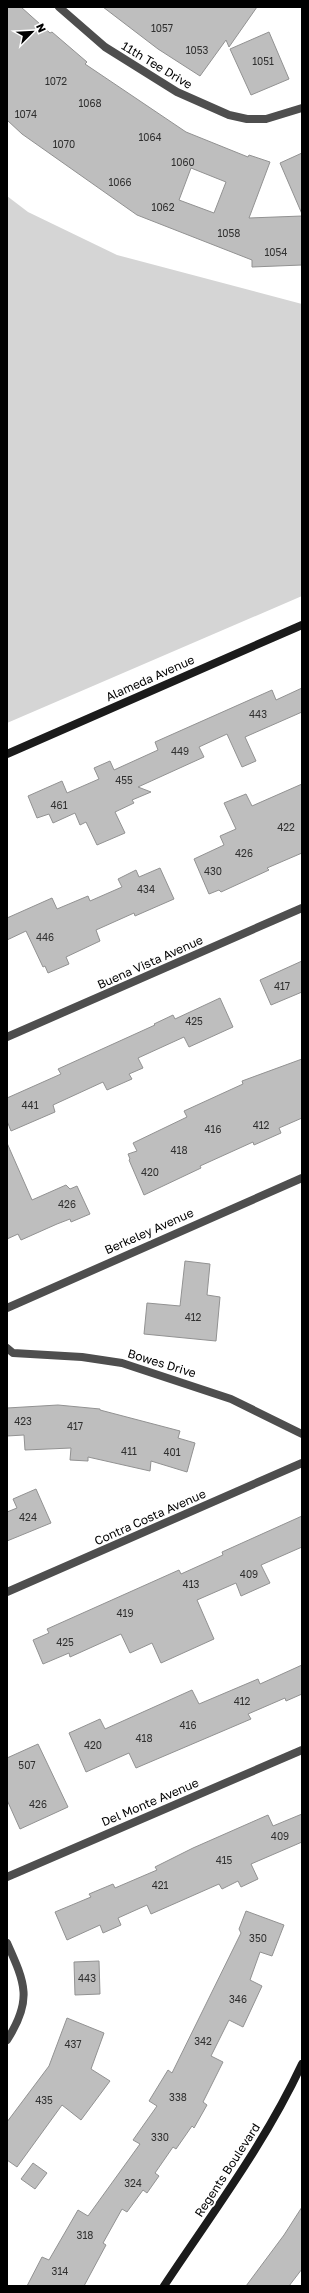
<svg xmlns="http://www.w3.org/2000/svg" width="309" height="2293" font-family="'Golos Text',sans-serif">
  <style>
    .green { fill: #d5d5d5 }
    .building { fill: #bebebe; stroke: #929292; fill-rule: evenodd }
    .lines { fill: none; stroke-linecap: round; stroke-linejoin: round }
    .street { stroke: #4e4e4e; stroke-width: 8 }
    .secondary { stroke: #1b1b1b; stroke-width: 8 }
    .labels { text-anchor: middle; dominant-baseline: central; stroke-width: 4; stroke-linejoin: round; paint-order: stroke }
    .number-label { font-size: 10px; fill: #303030 }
    .street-label { font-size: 12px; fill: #000; stroke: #fff }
  </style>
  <rect width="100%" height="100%" fill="#fff"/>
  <path class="green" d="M7 196 28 212 117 255 302 304V596L7 723Z"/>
  <g class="building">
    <path d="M7 7H21L50 33 52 32 87 62 85 64 186 132 248 157 249 155 270 162 249 218 302 216V265L252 267V260L137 215 22 134 7 120ZM191 168 226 182 214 213 179 200Z"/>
    <path d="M103 7H257L229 47 226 40 200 76 158 49Z"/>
    <path d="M269 32 289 79 251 95 230 49Z"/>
    <path d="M302 153V214L280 163Z"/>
    <path d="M302 688V712L245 737 256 761 242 767 227 734 199 747 204 757 138 787 151 792 132 800 134 803 115 812 125 833 97 845 86 822 80 825 75 813 53 823 49 814 37 818 28 796 62 781 67 793 99 779 94 768 110 761 114 770 158 750 155 742 272 690 276 700Z"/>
    <path d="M302 784V853L267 868 269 870 221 892 219 890 209 894 194 859 224 845 220 836 236 829 224 803 246 794 252 806Z"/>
    <path d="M160 868 174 899 135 916 134 913 96 930 100 941 66 957 69 964 48 973 45 966 43 967 26 931 7 940V918L52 898 57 909 88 896 90 901 122 887 118 879 136 870 139 877Z"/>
    <path d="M302 961V992L271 1005 260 980Z"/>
    <path d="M220 998 233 1027 189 1047 184 1037 138 1058 143 1068 129 1074 132 1079 107 1090 103 1082 53 1105 55 1112 11 1131 7 1121V1098L61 1074 58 1069 155 1025 154 1024 173 1015 175 1019Z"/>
    <path d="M302 1059V1118L279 1128 281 1133 254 1145 253 1142 200 1166 201 1168 144 1195 129 1160 130 1159 128 1154 137 1151 133 1143 187 1117 184 1111 243 1084 242 1081Z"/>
    <path d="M7 1143 32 1200 66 1185 70 1189 77 1186 90 1214 71 1222 70 1219 57 1224 21 1240 18 1234 7 1239Z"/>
    <path d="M185 1261 210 1264 207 1295 220 1297 216 1341 144 1334 147 1303 180 1306Z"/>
    <path d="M58 1405 100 1409V1410L180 1431 178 1438 195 1443 187 1472 151 1461 150 1471 88 1457V1461L70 1460 71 1448 25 1450 24 1435 7 1436V1408Z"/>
    <path d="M36 1489 51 1523 7 1541V1512L17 1508 13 1499Z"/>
    <path d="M302 1516V1547L261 1565 270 1583 241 1596 236 1583 197 1600 214 1639 161 1663 152 1643 130 1653 121 1634 70 1657 69 1653 43 1664 33 1640 49 1633 47 1629 179 1570 181 1574 223 1555 222 1552Z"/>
    <path d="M302 1665V1694L286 1701 285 1698 248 1714 251 1719 136 1768 129 1753 86 1772 69 1733 100 1719 105 1729 192 1690 199 1704 258 1679 260 1684Z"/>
    <path d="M38 1744 68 1807 20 1829 7 1800V1758Z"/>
    <path d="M302 1814V1842L251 1864 258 1879 241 1887 238 1881 222 1889 219 1884 151 1914 147 1905 118 1918 121 1925 103 1933 100 1925 67 1940 55 1912 91 1897 89 1894 113 1884 115 1888 157 1870 155 1867 193 1848 268 1815 273 1826Z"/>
    <path d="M246 1911 284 1925 272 1956 260 1952 250 1980 262 1986 243 2027 229 2020 211 2056 223 2062 203 2102 207 2105 194 2128 192 2126 176 2149 173 2147 155 2173 159 2176 147 2193 143 2190 127 2212 122 2209 103 2243 106 2245 84 2286H27L42 2257 49 2260 78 2210 88 2216 140 2144 133 2140 157 2106 149 2101 168 2070 172 2073 241 1933 239 1929Z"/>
    <path d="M99 1961 100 1994 75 1995 74 1962Z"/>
    <path d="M67 2018 104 2033 91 2069 110 2081 81 2120 62 2105 17 2167 7 2160V2122L49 2066Z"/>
    <path d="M33 2163 47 2173 35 2189 21 2179Z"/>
    <path d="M302 2207V2269L289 2286H246L284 2235Z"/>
  </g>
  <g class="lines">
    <g class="street">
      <path d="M59 7 105 47 177 92 229 115 247 119H266L302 108"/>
      <path d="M7 1037 302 908"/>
      <path d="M7 1308 302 1178"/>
      <path d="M7 1348 13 1353 82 1357 122 1363 231 1399 302 1434"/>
      <path d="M7 1592 302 1463"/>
      <path d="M7 1877 302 1750"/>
      <path d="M7 1943C25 1983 33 2000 7 2040"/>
    </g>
    <g class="secondary">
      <path d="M7 754 302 625"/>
      <path d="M164 2286C213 2212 264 2145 302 2064"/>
    </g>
  </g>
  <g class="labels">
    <g class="number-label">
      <text x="162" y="28">1057</text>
      <text x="197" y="50">1053</text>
      <text x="263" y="61">1051</text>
      <text x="56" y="81">1072</text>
      <text x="90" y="103">1068</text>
      <text x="26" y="114">1074</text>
      <text x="150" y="137">1064</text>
      <text x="64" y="144">1070</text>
      <text x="183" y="162">1060</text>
      <text x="120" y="182">1066</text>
      <text x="163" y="207">1062</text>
      <text x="229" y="233">1058</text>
      <text x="276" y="252">1054</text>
      <text x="258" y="714">443</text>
      <text x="180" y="751">449</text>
      <text x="124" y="780">455</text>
      <text x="59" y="805">461</text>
      <text x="286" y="827">422</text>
      <text x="244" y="853">426</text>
      <text x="213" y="871">430</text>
      <text x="146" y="889">434</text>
      <text x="45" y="937">446</text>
      <text x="282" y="986">417</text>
      <text x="194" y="1021">425</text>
      <text x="30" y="1105">441</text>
      <text x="261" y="1125">412</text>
      <text x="213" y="1129">416</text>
      <text x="179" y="1150">418</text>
      <text x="150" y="1172">420</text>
      <text x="67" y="1204">426</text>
      <text x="193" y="1317">412</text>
      <text x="23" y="1421">423</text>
      <text x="75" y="1426">417</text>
      <text x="129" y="1451">411</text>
      <text x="172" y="1452">401</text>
      <text x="28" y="1517">424</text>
      <text x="249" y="1574">409</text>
      <text x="191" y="1584">413</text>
      <text x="125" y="1613">419</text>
      <text x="65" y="1642">425</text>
      <text x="242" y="1701">412</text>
      <text x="188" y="1725">416</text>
      <text x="144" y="1738">418</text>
      <text x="93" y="1745">420</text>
      <text x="27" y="1765">507</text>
      <text x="38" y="1804">426</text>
      <text x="280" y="1836">409</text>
      <text x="224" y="1860">415</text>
      <text x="160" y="1885">421</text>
      <text x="258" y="1938">350</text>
      <text x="87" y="1978">443</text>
      <text x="238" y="1999">346</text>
      <text x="203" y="2041">342</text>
      <text x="73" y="2044">437</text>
      <text x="178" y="2097">338</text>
      <text x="44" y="2100">435</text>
      <text x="160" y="2137">330</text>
      <text x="133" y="2183">324</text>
      <text x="85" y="2235">318</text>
      <text x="60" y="2271">314</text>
    </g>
    <g class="street-label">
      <text transform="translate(157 65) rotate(31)">11th Tee Drive</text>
      <text transform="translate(150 678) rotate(-24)">Alameda Avenue</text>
      <text transform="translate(150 962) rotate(-24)">Buena Vista Avenue</text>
      <text transform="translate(149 1231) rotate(-24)">Berkeley Avenue</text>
      <text transform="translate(162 1363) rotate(17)">Bowes Drive</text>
      <text transform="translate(150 1517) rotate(-24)">Contra Costa Avenue</text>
      <text transform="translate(150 1802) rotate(-23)">Del Monte Avenue</text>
      <text transform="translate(227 2170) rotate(-57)">Regents Boulevard</text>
    </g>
  </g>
  <rect width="309" height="2293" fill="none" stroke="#000000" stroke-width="16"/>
  <g transform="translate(32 32) rotate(66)" stroke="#ffffff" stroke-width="3" paint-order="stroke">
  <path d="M0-3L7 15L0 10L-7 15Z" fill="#000000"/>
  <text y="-6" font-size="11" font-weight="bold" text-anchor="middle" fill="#000000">N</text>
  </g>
</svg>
